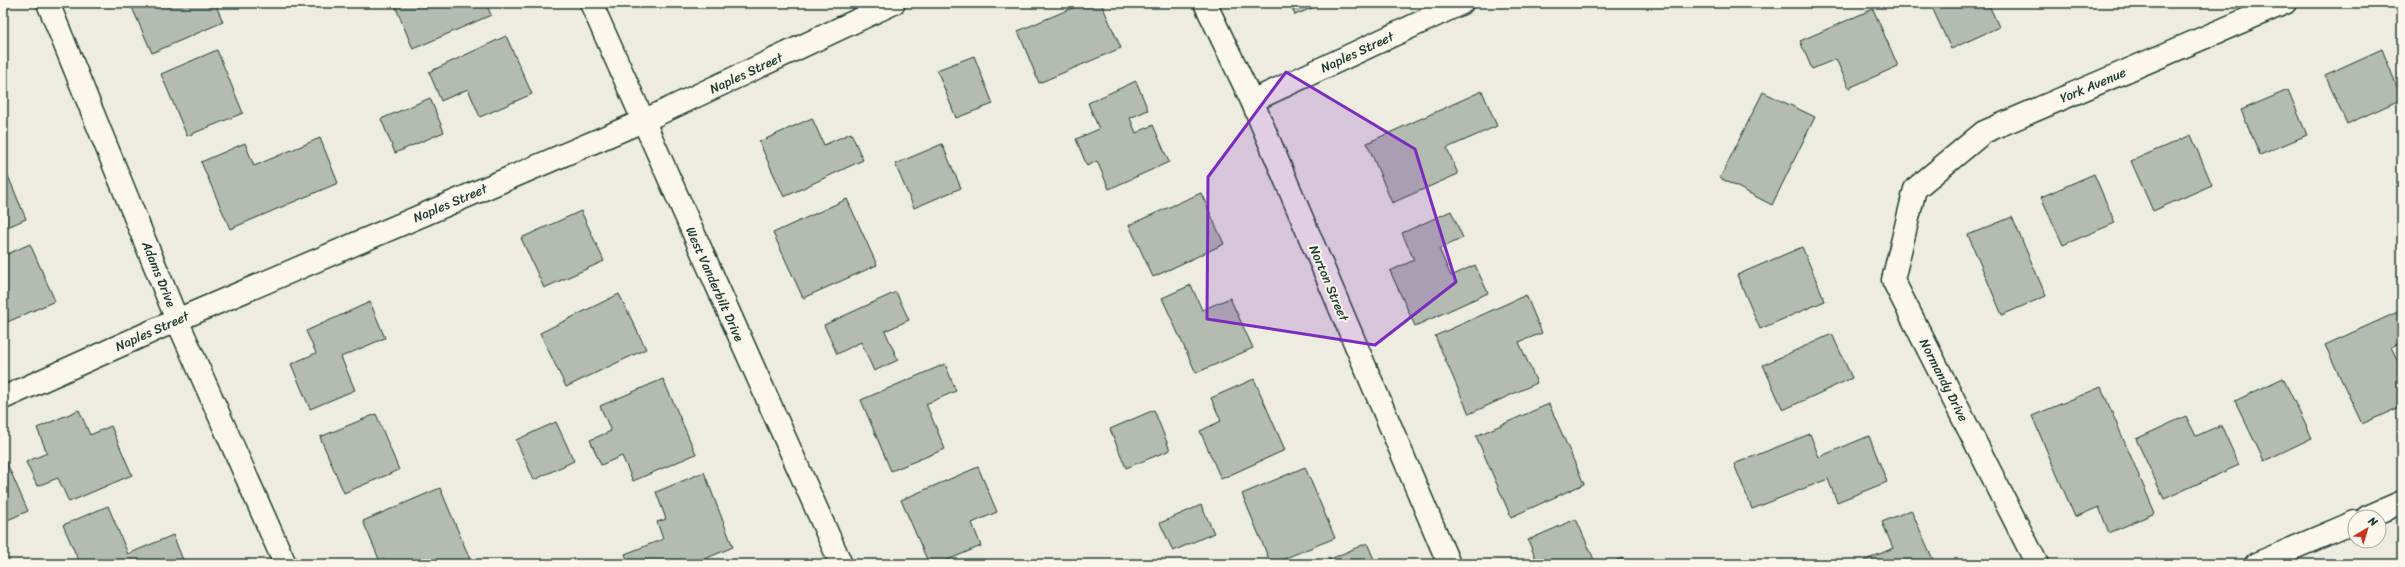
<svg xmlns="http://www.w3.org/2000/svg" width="2405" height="567" font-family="Sriracha,sans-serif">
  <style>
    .building { fill: #b4bbb0; stroke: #1f3d34 }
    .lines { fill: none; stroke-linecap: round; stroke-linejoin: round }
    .minor-casing { stroke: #1f3d34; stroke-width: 25 }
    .minor { stroke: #fbf7ec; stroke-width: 22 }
    .marked { fill: #7b2cbf; fill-opacity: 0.2; stroke: #7b2cbf; stroke-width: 3; stroke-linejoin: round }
    .labels { text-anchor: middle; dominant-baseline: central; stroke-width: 4; stroke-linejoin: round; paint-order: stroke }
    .street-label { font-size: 13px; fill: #1f3d34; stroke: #fbf7ec }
  </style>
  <rect width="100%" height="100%" fill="#eeece1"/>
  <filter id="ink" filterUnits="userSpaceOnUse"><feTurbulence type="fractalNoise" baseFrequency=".025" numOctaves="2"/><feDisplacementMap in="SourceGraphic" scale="8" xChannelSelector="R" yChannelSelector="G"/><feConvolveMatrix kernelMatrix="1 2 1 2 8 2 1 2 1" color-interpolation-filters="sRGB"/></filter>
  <g filter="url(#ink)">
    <g class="building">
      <path d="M130 3H215L223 22 152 53Z"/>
      <path d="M394 3H486L491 15 413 49Z"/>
      <path d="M1084 3H1101L1121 48 1039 83 1018 31Z"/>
      <path d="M1290 3H1324L1295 15Z"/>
      <path d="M1930 3H1988L1999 27 1951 49Z"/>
      <path d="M1873 9 1898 66 1849 88 1836 59 1812 69 1800 41Z"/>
      <path d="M506 36 532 94 480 117 468 89 441 101 429 72Z"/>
      <path d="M2382 49 2402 99 2347 124 2325 75Z"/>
      <path d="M217 50 243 113 187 136 161 74Z"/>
      <path d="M974 56 993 104 956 118 937 70Z"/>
      <path d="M1136 81 1148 110 1130 118 1136 133 1153 125 1169 162 1109 189 1097 161 1087 166 1076 139 1099 129 1088 103Z"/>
      <path d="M2288 90 2307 135 2260 155 2241 110Z"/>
      <path d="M1482 91 1497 126 1447 148 1458 174 1392 203 1367 143Z"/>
      <path d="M1763 92 1815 117 1772 205 1720 178Z"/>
      <path d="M430 98 444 132 395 153 381 119Z"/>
      <path d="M812 118 824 145 851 133 863 160 784 197 759 142Z"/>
      <path d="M2191 135 2212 185 2153 211 2131 161Z"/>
      <path d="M320 138 338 183 230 229 201 162 245 143 254 166Z"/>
      <path d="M942 144 961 188 914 208 895 164Z"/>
      <path d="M3 164 26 219 3 229Z"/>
      <path d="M2094 174 2115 223 2063 245 2041 197Z"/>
      <path d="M1201 193 1224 244 1153 277 1129 225Z"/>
      <path d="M847 199 877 265 803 298 773 233Z"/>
      <path d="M581 211 604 261 544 288 521 238Z"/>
      <path d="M1451 211 1463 238 1439 249 1451 276 1475 265 1488 293 1415 326 1390 271 1414 260 1402 233Z"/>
      <path d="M2012 217 2046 296 2002 315 1968 235Z"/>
      <path d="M30 244 55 301 3 324V256Z"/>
      <path d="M1802 247 1825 301 1760 329 1737 275Z"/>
      <path d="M1191 285 1202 310 1230 298 1253 348 1196 373 1162 298Z"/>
      <path d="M896 292 909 320 885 331 898 360 874 371 861 342 837 354 824 325Z"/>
      <path d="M619 294 646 349 566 387 540 333Z"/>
      <path d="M1526 295 1542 333 1519 342 1537 383 1469 414 1435 336Z"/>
      <path d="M370 302 385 338 341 357 355 390 310 409 291 364 316 353 306 331Z"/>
      <path d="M2402 310V342L2391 347 2402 370V406L2362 424 2325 345Z"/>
      <path d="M1832 334 1852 378 1783 410 1763 365Z"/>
      <path d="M945 364 956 391 926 404 945 449 891 471 861 400Z"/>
      <path d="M2283 378 2312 438 2264 461 2235 401Z"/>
      <path d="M663 379 696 454 633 481 622 456 601 465 590 440 611 431 600 406Z"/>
      <path d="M1254 379 1285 450 1221 479 1200 431 1221 421 1211 398Z"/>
      <path d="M2101 387 2155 513 2109 533 2099 507 2075 517 2032 416Z"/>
      <path d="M1549 404 1584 484 1511 517 1476 436Z"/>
      <path d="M79 410 90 435 111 426 132 475 69 502 58 478 37 486 26 462 47 453 37 428Z"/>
      <path d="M1154 410 1170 450 1126 468 1110 429Z"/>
      <path d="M376 414 399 470 344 493 320 437Z"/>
      <path d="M2186 416 2196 436 2221 425 2239 465 2164 499 2136 439Z"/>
      <path d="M556 422 574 461 534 480 516 440Z"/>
      <path d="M1810 434 1819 457 1869 436 1887 482 1837 502 1828 479 1752 509 1734 464Z"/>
      <path d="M6 461 28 511 3 522V462Z"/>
      <path d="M978 467 997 512 972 523 981 546 938 564H929L901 500Z"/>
      <path d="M1305 467 1335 538 1271 564 1242 494Z"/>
      <path d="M704 472 733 547 693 564H629L625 554 663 539 657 522 666 519 656 492Z"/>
      <path d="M440 488 472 564H381L363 521Z"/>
      <path d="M1201 505 1214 533 1173 551 1160 523Z"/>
      <path d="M108 506 128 554 173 535 183 560 173 564H80L63 525Z"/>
      <path d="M1911 510 1935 564H1865L1864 561 1893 548 1882 522Z"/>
      <path d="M1576 519 1596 564H1538L1528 540Z"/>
      <path d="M1367 543 1376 564H1319Z"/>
      <path d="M1622 558 1624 564H1608Z"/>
    </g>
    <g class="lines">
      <defs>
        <g id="minor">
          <path d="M48 3 177 320 285 564"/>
          <path d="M591 3 841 564"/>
          <path d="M1205 3 1252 101 1449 564"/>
          <path d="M1252 101 1462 3"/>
          <path d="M3 398 177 320 643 121 894 3"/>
          <path d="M2367 517 2402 502"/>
          <path d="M2037 564 1893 280 1915 189 1984 132 2285 3"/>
          <path d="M2256 564 2355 522"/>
        </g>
      </defs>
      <use href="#minor" class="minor-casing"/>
      <use href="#minor" class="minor"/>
    </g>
  </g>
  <path class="marked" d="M1286 72 1415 149 1456 282 1375 345 1207 319 1208 177Z"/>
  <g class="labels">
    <g class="street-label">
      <text transform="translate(1357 52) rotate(-25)">Naples Street</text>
      <text transform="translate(746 73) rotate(-25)">Naples Street</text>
      <text transform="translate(2093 85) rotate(-23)">York Avenue</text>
      <text transform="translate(450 203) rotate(-23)">Naples Street</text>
      <text transform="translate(159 274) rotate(68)">Adams Drive</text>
      <text transform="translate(1329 283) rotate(67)">Norton Street</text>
      <text transform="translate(715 284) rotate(66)">West Vanderbilt Drive</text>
      <text transform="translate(152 331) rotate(-24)">Naples Street</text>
      <text transform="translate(1944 380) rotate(63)">Normandy Drive</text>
    </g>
  </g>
  <rect width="2405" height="567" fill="none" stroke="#fbf7ec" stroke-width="16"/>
  <rect x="8" y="8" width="2389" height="551" fill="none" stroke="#1f3d34" stroke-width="1.5" filter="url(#ink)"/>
  <g transform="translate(2367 529) rotate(38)"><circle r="19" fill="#fbf7ec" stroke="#a3ada2"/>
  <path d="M0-3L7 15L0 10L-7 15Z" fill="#c8321e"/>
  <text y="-6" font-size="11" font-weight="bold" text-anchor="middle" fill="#1f3d34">N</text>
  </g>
</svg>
